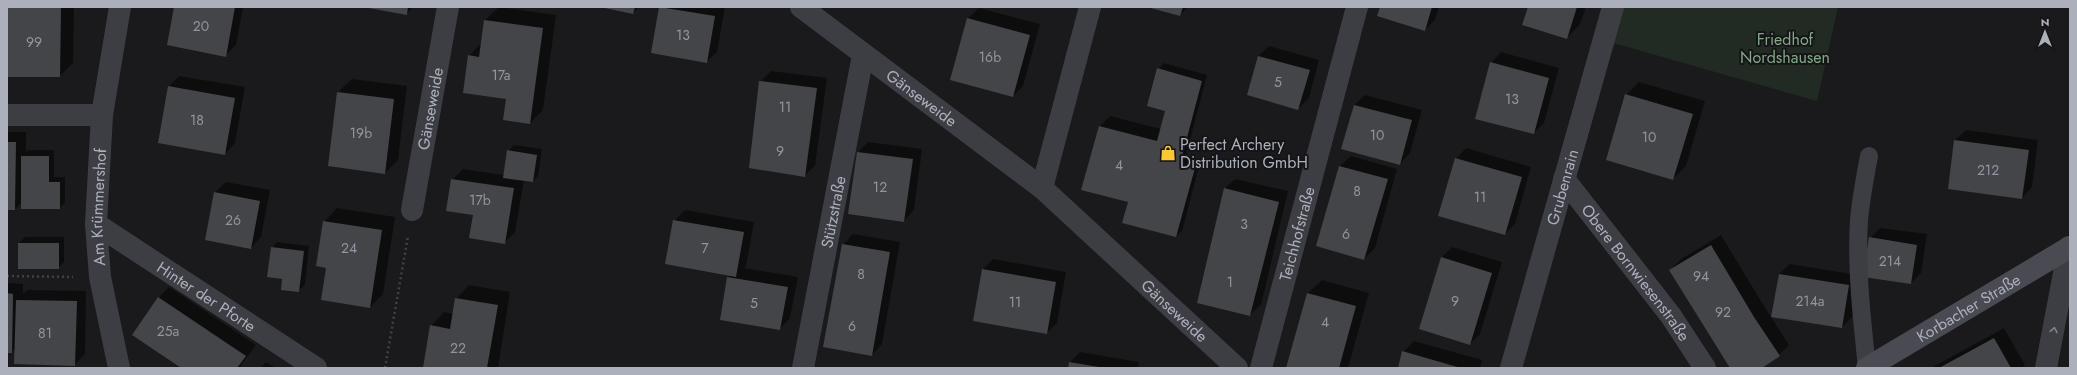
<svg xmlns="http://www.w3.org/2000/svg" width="2077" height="375" font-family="Jost,sans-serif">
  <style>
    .green { fill: #212b23 }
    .shadow { fill: #0007 }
    .building { fill: #444549 }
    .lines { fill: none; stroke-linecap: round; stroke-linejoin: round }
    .path { stroke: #414249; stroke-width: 2.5; stroke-dasharray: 2 3; stroke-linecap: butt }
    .lane { stroke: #3d3d44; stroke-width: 18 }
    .street { stroke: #3d3d44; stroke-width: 22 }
    .secondary { stroke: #494a52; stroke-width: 22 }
    .oneway { stroke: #80828c }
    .labels { text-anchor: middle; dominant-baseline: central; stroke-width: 4; stroke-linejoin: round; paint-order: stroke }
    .number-label { font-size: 14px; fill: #92959f }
    .park-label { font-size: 16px; fill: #83a888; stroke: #151517 }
    .street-label { font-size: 16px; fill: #acb0bc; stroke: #151517 }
    .poi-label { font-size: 16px; fill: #acb0bc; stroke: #151517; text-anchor: start }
  </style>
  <rect width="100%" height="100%" fill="#1a1a1c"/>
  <path class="green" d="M1613 7H1838L1817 101 1603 40Z"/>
  <g class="shadow">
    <path d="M7 7H74L73 63 60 76H7Z"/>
    <path d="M175 7H243L236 45 225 56Z"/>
    <path d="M364 7H413L407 14Z"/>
    <path d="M499 7 556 15 543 110 530 123 469 56 482 42 485 20Z"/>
    <path d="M601 7H639L633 13Z"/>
    <path d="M660 7H725L717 52 706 62 652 52Z"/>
    <path d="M1149 7H1188L1180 15Z"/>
    <path d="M1381 7H1439L1435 20 1425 30Z"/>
    <path d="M1529 7H1586L1580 24 1567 38Z"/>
    <path d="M979 8 1040 24 1023 86 1013 96 968 18Z"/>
    <path d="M1269 46 1319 60 1309 98 1298 109 1258 56Z"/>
    <path d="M1501 52 1559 68 1544 123 1534 133 1491 63Z"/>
    <path d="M1164 63 1207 75 1185 159 1200 163 1182 231 1176 236 1130 202 1083 189 1100 126 1110 116 1161 129 1166 110 1158 69Z"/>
    <path d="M771 71 827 78 815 166 804 176 760 82Z"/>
    <path d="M179 76 245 87 235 143 225 154 169 86Z"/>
    <path d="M352 79 407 86 398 160 385 173 338 92Z"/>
    <path d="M1639 82 1705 101 1686 166 1673 179 1626 95Z"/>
    <path d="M1365 95 1422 110 1410 153 1400 164 1354 105Z"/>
    <path d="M1966 130 2038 140 2032 187 2022 198 1955 140Z"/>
    <path d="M7 132H26V153L28 150H54V177H65V202L60 208 22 202 15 209H7Z"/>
    <path d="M868 142 922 149 914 210 904 221 858 152Z"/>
    <path d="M514 145 542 149 538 176 533 181 524 180 515 232 505 242 474 215 452 180 463 169 504 175 508 151Z"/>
    <path d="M1466 148 1531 167 1515 224 1505 234 1456 159Z"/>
    <path d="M1351 156 1397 169 1375 248 1364 259 1340 166Z"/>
    <path d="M1235 179 1288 191 1261 305 1250 315 1224 189Z"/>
    <path d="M226 182 270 190 261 237 251 248 215 192Z"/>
    <path d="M337 208 395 217 383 294 370 307 327 267 324 222Z"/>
    <path d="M685 210 754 222 746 266 744 268 798 277 790 318 780 329 728 277 730 275 674 221Z"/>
    <path d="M1880 228 1927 234 1921 273 1911 283 1870 238Z"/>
    <path d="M853 234 900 242 882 344 872 355 843 245Z"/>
    <path d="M1721 235 1764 306 1789 345 1779 355 1760 368H1732L1670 270 1681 259Z"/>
    <path d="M25 237H64V262L58 268H19V243Z"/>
    <path d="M277 242 309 246 305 285 299 290 284 278 272 248Z"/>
    <path d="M1452 247 1502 262 1480 334 1470 344 1442 257Z"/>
    <path d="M993 259 1066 272 1057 323 1047 333 974 320 983 269Z"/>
    <path d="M1790 264 1858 275 1852 317 1842 327 1779 274Z"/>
    <path d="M1322 280 1369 293 1348 368H1287L1308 293Z"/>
    <path d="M7 283 23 284V294L27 290 86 291 85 354 74 365 16 348 12 352H7Z"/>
    <path d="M469 285 510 292 498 368H424L431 326 444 312 454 314 456 299Z"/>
    <path d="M169 287 256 345 239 368H180L133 335 159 297Z"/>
    <path d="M2004 328 2025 365 2022 368H1931Z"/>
    <path d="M1414 341 1482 360 1480 368H1399L1403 352Z"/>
    <path d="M1080 352 1139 362 1138 368H1069L1070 362Z"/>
    <path d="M266 362 276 368H260Z"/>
  </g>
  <g class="building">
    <path d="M7 7H61L60 77H7Z"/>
    <path d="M174 7H235L226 57 167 45Z"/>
    <path d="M363 7H408L407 15Z"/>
    <path d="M600 7H635L633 14Z"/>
    <path d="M659 7 715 16 707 63 651 53Z"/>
    <path d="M1147 7H1183L1180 16Z"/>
    <path d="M1380 7H1432L1425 31 1377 16Z"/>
    <path d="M1528 7H1577L1567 39 1522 25Z"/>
    <path d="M967 18 1030 35 1013 97 950 80Z"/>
    <path d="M484 20 543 28 530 124 503 120 506 99 463 93 468 55 479 57Z"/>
    <path d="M1258 56 1310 70 1298 110 1247 95Z"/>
    <path d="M1490 62 1549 78 1534 134 1475 119Z"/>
    <path d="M1157 68 1202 81 1180 164 1195 168 1176 237 1122 223 1128 202 1081 190 1099 126 1157 141 1165 111 1147 106Z"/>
    <path d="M759 81 817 88 805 177 749 168Z"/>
    <path d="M168 86 235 98 225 155 158 143Z"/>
    <path d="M337 92 394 99 385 174 328 166Z"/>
    <path d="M1625 94 1693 114 1673 180 1606 160Z"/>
    <path d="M1354 105 1412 120 1400 165 1341 149Z"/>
    <path d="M1954 140 2029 150 2022 199 1948 189Z"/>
    <path d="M7 142H16L15 210H7Z"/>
    <path d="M507 150 537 155 533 182 503 178Z"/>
    <path d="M857 152 913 159 904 222 848 214Z"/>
    <path d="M21 156H49V182H60V209H21Z"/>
    <path d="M1455 158 1522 177 1505 235 1438 216Z"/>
    <path d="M1339 166 1388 179 1364 260 1316 246Z"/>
    <path d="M451 179 514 188 505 244 469 238 473 215 446 211Z"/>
    <path d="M1224 188 1279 202 1250 316 1197 303Z"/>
    <path d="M214 192 260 201 251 249 205 240Z"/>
    <path d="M673 220 744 232 736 277 665 264Z"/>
    <path d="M323 221 382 230 370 308 321 300 326 268 316 266Z"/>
    <path d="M1869 237 1917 245 1911 284 1863 277Z"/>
    <rect x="18" y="243" width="41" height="26"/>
    <path d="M842 244 890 252 872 356 823 347Z"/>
    <path d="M1711 245 1754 317 1780 356 1762 368H1730L1669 270Z"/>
    <path d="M271 247 304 251 299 292 281 290 282 279 267 277Z"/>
    <path d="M1441 257 1492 273 1470 345 1419 329Z"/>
    <path d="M982 269 1056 282 1047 334 973 321Z"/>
    <path d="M1779 274 1849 285 1842 328 1771 317Z"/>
    <path d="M727 277 788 287 780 330 720 320Z"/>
    <path d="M7 293 13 294 12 353H7Z"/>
    <path d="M1307 293 1356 306 1339 368H1286Z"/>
    <path d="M158 297 246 356 237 368H181L132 335Z"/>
    <path d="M455 298 498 305 487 368H423L430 325 450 329Z"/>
    <path d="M16 300 77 301 75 366 14 364Z"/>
    <path d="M1994 338 2011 368H1939Z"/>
    <path d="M1402 351 1461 368H1398Z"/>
    <path d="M1069 362 1099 367V368H1068Z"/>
  </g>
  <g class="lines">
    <g class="path">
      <path d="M7 276 73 277"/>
      <path d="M385 368 408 236"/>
    </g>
    <path class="lane" d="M1867 368C1862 319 1856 270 1859 220 1861 199 1865 177 1869 156"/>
    <g class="street">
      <path id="s1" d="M801 7 1042 188 1237 368"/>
      <path d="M7 115H102"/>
      <path id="s2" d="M1564 179 1671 316 1705 368"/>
      <path d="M1042 188 1090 7"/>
      <path id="s3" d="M412 210 448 7"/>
      <path id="s4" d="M96 224 316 368"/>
      <path id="s5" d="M119 368 100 277 96 224 102 115 120 7"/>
      <path id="s6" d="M803 368 863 55"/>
      <path id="s7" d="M1261 368 1357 7"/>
      <path id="s8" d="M1511 368 1613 7"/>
      <path d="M2046 368 2069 247"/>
    </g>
    <path class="secondary" id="s9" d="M1867 368 2070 247"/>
  </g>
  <defs><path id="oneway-chevron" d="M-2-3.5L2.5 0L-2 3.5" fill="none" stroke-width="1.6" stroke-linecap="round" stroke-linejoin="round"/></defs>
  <use class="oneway" href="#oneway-chevron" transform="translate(2054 330) rotate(-79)"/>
  <defs>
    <symbol id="shop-bare" viewBox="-9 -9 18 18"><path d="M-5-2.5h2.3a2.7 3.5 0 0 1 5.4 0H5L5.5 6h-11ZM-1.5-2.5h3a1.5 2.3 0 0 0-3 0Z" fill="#f9c935" stroke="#151517" stroke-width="2.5" paint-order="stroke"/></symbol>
  </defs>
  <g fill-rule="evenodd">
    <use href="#shop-bare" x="1157" y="142" width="22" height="22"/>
  </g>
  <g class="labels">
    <g class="number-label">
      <text x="201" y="26">20</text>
      <text x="683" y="35">13</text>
      <text x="34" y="42">99</text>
      <text x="990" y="57">16b</text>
      <text x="501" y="75">17a</text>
      <text x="1278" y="82">5</text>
      <text x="1512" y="99">13</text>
      <text x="785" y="107">11</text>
      <text x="197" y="120">18</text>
      <text x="361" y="133">19b</text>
      <text x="1377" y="135">10</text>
      <text x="1649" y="137">10</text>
      <text x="780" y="151">9</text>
      <text x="1119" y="165">4</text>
      <text x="1988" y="170">212</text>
      <text x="880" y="187">12</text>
      <text x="1357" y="191">8</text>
      <text x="1480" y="197">11</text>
      <text x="480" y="200">17b</text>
      <text x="233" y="220">26</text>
      <text x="1244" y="224">3</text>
      <text x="1346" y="234">6</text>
      <text x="349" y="248">24</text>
      <text x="705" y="248">7</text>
      <text x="1890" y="261">214</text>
      <text x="861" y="274">8</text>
      <text x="1701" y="276">94</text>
      <text x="1230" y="282">1</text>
      <text x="1455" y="301">9</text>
      <text x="1810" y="301">214a</text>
      <text x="1015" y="302">11</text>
      <text x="754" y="303">5</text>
      <text x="1723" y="312">92</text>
      <text x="1325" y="322">4</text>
      <text x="852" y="326">6</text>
      <text x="168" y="331">25a</text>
      <text x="45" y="333">81</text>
      <text x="458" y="348">22</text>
    </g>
    <g class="park-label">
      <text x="1785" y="39">Friedhof<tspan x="1785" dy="18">Nordshausen</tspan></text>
    </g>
    <g class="street-label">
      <text stroke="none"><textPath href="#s1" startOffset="151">Gänseweide</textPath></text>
      <text stroke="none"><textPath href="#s3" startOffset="103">Gänseweide</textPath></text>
      <text stroke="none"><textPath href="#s8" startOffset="188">Grubenrain</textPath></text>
      <text stroke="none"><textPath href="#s5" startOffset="163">Am Krümmershof</textPath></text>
      <text stroke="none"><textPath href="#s6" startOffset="159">Stützstraße</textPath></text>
      <text stroke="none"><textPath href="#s7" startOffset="139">Teichhofstraße</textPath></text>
      <text stroke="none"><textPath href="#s2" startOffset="118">Obere Bornwiesenstraße</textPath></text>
      <text stroke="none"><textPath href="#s4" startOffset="132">Hinter der Pforte</textPath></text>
      <text stroke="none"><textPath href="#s9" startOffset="118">Korbacher Straße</textPath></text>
      <text stroke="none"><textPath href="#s1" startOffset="482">Gänseweide</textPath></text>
    </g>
    <g class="poi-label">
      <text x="1180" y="144">Perfect Archery<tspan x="1180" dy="18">Distribution GmbH</tspan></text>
    </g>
  </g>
  <rect width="2077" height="375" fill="none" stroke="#acb0bc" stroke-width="16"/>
  <g transform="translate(2045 32)" stroke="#151517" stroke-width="3" paint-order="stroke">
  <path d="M0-3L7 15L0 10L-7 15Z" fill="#acb0bc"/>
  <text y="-6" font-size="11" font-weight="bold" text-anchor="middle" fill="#acb0bc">N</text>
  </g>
</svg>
